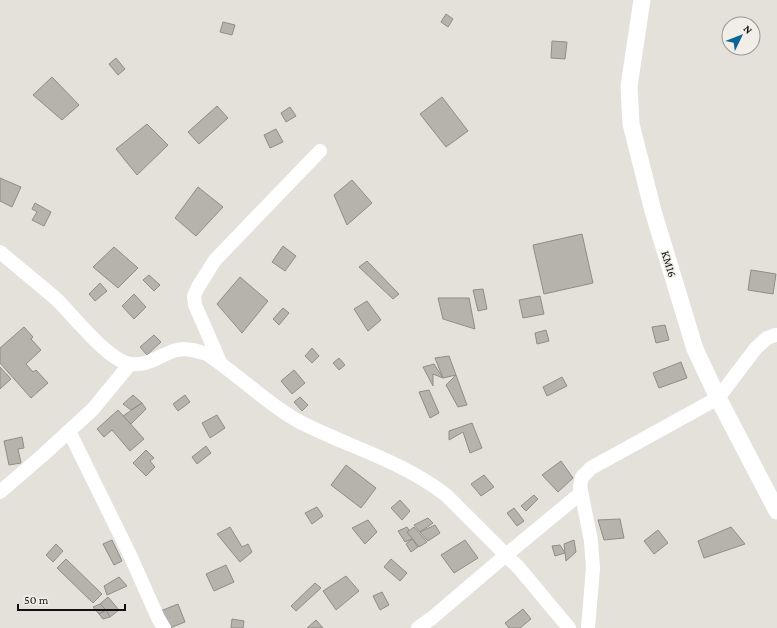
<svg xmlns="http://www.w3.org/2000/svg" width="777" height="628" font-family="'Crimson Pro',serif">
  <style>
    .building { fill: #b5b3ac; stroke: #8e8d86 }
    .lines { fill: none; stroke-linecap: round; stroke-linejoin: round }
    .minor { stroke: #fff; stroke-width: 14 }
    .tertiary { stroke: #fff; stroke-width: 17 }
    .labels { text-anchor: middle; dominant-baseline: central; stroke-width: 3; stroke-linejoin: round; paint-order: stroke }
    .street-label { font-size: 12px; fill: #12110f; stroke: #f0eee7 }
  </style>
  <rect width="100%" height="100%" fill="#e3e1da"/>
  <g class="building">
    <path d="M446 14 453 19 448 27 441 22Z"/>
    <path d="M223 22 235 25 232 35 220 32Z"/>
    <path d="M552 41 567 42 565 59 551 58Z"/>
    <path d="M116 58 125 69 118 75 109 64Z"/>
    <path d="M52 77 79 105 62 120 33 95Z"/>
    <path d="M442 97 468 131 446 147 420 114Z"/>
    <path d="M217 106 228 118 199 144 188 132Z"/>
    <path d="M290 107 296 116 286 122 281 113Z"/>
    <path d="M147 124 168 145 137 175 116 149Z"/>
    <path d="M276 129 283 142 270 148 264 135Z"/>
    <path d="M0 178 21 187 12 207 0 201Z"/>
    <path d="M352 180 372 203 347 225 334 195Z"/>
    <path d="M198 187 223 207 196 236 175 218Z"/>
    <path d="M35 203 51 212 44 226 32 220 37 212 32 209Z"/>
    <path d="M582 234 593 283 544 294 533 245Z"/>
    <path d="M283 246 296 256 285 271 272 262Z"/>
    <path d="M114 247 138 268 118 288 93 267Z"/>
    <path d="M367 261 399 294 393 299 359 267Z"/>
    <path d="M751 270 776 274 773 294 748 290Z"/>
    <path d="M149 275 160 285 154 291 143 280Z"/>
    <path d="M240 277 268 301 242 333 217 304Z"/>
    <path d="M100 283 107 291 95 301 89 294Z"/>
    <path d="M483 289 487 309 478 311 473 290Z"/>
    <path d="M134 294 146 307 134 319 122 306Z"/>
    <path d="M540 296 544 314 523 318 519 300Z"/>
    <path d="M438 298H469L475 329 443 319Z"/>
    <path d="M367 301 381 320 368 331 354 309Z"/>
    <path d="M283 308 289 313 279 325 273 319Z"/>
    <path d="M665 325 669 340 656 343 652 327Z"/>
    <path d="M24 327 33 337 31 339 41 350 26 364 33 372 36 370 48 383 31 398 0 363V348Z"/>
    <path d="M546 330 549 341 537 344 535 333Z"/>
    <path d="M154 335 161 342 147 355 140 347Z"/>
    <path d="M312 348 319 356 312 363 305 356Z"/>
    <path d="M449 356 456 375 443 378 435 358Z"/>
    <path d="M339 358 345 365 339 370 333 363Z"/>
    <path d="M681 362 687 378 659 388 653 373Z"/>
    <path d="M434 364 443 378 433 374V386L423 367Z"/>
    <path d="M0 367 11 379 0 389Z"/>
    <path d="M294 370 305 383 292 394 281 381Z"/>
    <path d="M456 375 467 405 458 407 446 385Z"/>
    <path d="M562 377 567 386 547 396 543 387Z"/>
    <path d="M429 390 439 413 430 418 419 392Z"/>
    <path d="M133 395 142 403 131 410 123 404Z"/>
    <path d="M185 395 190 402 178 411 173 404Z"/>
    <path d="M300 397 308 405 302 411 294 402Z"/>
    <path d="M142 403 146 409 131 424 123 416Z"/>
    <path d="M118 410 144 439 130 451 112 430 104 437 97 429Z"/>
    <path d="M217 415 225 428 210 438 202 423Z"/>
    <path d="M472 423 482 448 470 453 463 432 449 440V431Z"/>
    <path d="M22 437 24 448 18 449 21 463 9 465 4 441Z"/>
    <path d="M206 446 211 453 197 464 192 457Z"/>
    <path d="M146 450 154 458 150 461 155 467 146 476 133 463Z"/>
    <path d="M561 461 573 478 558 492 542 475Z"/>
    <path d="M346 465 376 488 361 508 331 485Z"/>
    <path d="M484 475 494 487 481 496 471 484Z"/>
    <path d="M534 495 538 499 526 511 521 506Z"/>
    <path d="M400 500 410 511 402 520 391 508Z"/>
    <path d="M317 507 323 516 312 524 305 513Z"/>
    <path d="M514 508 524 521 517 526 507 513Z"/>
    <path d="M428 518 433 523 420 532 414 525Z"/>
    <path d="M620 519 624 538 604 540 598 520Z"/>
    <path d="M368 520 377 532 365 544 352 528Z"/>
    <path d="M435 525 440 533 428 541 420 532Z"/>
    <path d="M230 527 242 547 248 544 252 552 240 562 217 534Z"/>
    <path d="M407 527 414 538 405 542 398 531Z"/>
    <path d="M414 527 427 542 419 547 407 532Z"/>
    <path d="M731 527 745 544 704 558 698 541Z"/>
    <path d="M658 530 668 543 654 554 644 541Z"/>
    <path d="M412 539 418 547 411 552 406 544Z"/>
    <path d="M112 540 122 561 114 565 103 544Z"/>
    <path d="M465 540 478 558 454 573 441 555Z"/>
    <path d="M574 540 576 552 566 561 564 544Z"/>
    <path d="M56 544 63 551 53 562 46 555Z"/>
    <path d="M560 545 565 553 555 556 552 546Z"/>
    <path d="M66 559 102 594 93 603 57 568Z"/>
    <path d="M391 559 407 573 400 581 384 567Z"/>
    <path d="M226 565 234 582 214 591 206 574Z"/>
    <path d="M346 576 359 591 336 610 323 591Z"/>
    <path d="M119 577 127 586 107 595 104 586Z"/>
    <path d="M315 583 321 588 296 611 291 606Z"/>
    <path d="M382 592 389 605 380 610 373 596Z"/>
    <path d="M108 597 119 610 110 617 100 604Z"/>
    <path d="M100 604 106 610 99 614 93 607Z"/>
    <path d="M178 604 185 622 170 628 158 612Z"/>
    <path d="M523 609 531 619 520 628H509L505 623Z"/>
    <path d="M106 610 110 617 103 619 99 614Z"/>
    <path d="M232 619 244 621 243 628H231Z"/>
    <path d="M316 620 323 628H307Z"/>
  </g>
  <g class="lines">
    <g class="minor">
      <path d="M0 252C18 267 36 282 54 297 72 313 108 362 131 364 144 366 155 359 166 354 170 353 173 350 177 350 188 348 197 351 207 354 223 365 238 377 253 389 268 401 283 413 300 422 349 447 402 461 446 495L519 568 569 628"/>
      <path d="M220 362 195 305 194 296 198 287 215 260 320 151"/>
      <path d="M69 431 130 555 158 618 164 628"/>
      <path d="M0 492 43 455 93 409 130 364"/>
      <path d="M418 628 432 618 506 555 581 493"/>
      <path d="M588 628 593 568 591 541 580 486 582 477 591 468 718 398 756 348 767 338 775 335H777"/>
    </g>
    <path class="tertiary" d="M642 0 629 86 631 124 653 211 695 349 718 398 777 511"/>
  </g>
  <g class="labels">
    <g class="street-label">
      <text transform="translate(669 264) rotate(73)">KM16</text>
    </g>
  </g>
  <g transform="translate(741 36) rotate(47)"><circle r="19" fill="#f0eee7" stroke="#979691"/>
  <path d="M0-3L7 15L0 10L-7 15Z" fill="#0d6595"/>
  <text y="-6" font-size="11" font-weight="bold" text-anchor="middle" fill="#12110f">N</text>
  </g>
  <path d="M18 604v6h107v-6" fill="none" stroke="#12110f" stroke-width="2"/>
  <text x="24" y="604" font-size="12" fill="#12110f" stroke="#f0eee7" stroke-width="3" paint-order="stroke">50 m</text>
</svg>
